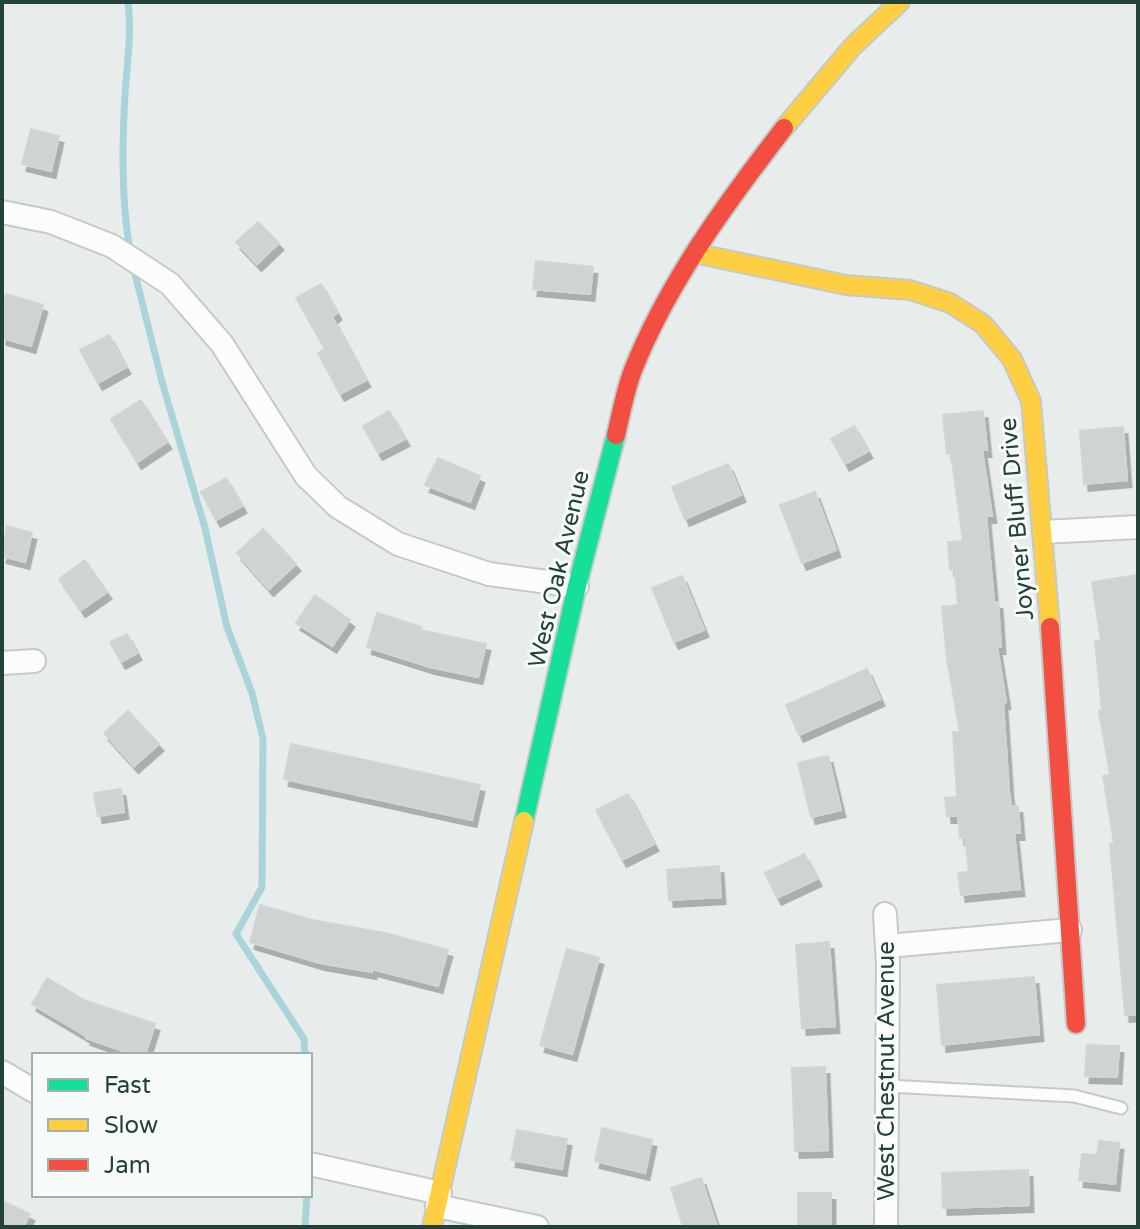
<svg xmlns="http://www.w3.org/2000/svg" width="1140" height="1229" font-family="'Varela Round',sans-serif">
  <style>
    .lines { fill: none; stroke-linecap: round; stroke-linejoin: round }
    .stream { stroke: #a9d4db; stroke-width: 7 }
    .building { fill: #cfd4d2; stroke: #d1d6d4; stroke-width: 2; filter: url(#shadow) }
    .lane-casing { stroke: #c5cac8; stroke-width: 15 }
    .street-casing { stroke: #c5cac8; stroke-width: 26 }
    .fast-casing { stroke: #c3cbc8; stroke-width: 22 }
    .slow-casing { stroke: #c3cbc8; stroke-width: 22 }
    .jam-casing { stroke: #c3cbc8; stroke-width: 22 }
    .lane { stroke: #fcfcfc; stroke-width: 11 }
    .street { stroke: #fcfcfc; stroke-width: 22 }
    .fast { stroke: #16e098; stroke-width: 18 }
    .slow { stroke: #ffcf43; stroke-width: 18 }
    .jam { stroke: #f24e42; stroke-width: 18 }
    .labels { text-anchor: middle; dominant-baseline: central; stroke-width: 6; stroke-linejoin: round; paint-order: stroke }
    .street-label { font-size: 24px; fill: #24423a; stroke: #f7fbf9 }
  </style>
  <defs>
    <filter id="shadow"><feDropShadow dx="4.5" dy="7" stdDeviation="0" flood-color="#0004"/></filter>
  </defs>
  <rect width="100%" height="100%" fill="#e8edeb"/>
  <g class="lines">
    <g class="stream">
      <path d="M128 2C132 35 127 62 125 95 122 145 121 200 130 250"/>
      <path d="M133 266 162 382 205 528 227 627 252 693 263 739 262 887 236 934 304 1039 305 1055"/>
      <path d="M305 1227 307 1195"/>
    </g>
  </g>
  <g class="building">
    <path d="M31 129 59 136 51 171 22 164Z"/>
    <path d="M258 222 279 243 257 264 236 242Z"/>
    <path d="M536 261 593 267 590 294 533 289Z"/>
    <path d="M321 284 337 313 332 317 366 380 340 394 318 353 325 349 296 298Z"/>
    <path d="M6 294 43 305 31 346 2 338V309Z"/>
    <path d="M109 335 126 367 98 383 80 350Z"/>
    <path d="M141 400 167 442 137 462 111 419Z"/>
    <path d="M389 411 405 439 378 453 363 426Z"/>
    <path d="M983 411 987 450H982L992 516H986L994 602H998L1001 647H997L1006 702 1003 703 1009 792 1011 806H1018L1020 833H1014L1020 889 961 895 958 873 969 872 965 837 960 838 958 816H947L945 798 957 797 953 732H960L947 659 942 607 958 605 955 569H950L948 542 963 541 951 453 947 454 943 415Z"/>
    <path d="M854 426 868 451 845 464 831 439Z"/>
    <path d="M1123 427 1127 480 1084 484 1080 431Z"/>
    <path d="M438 458 480 476 470 502 425 485Z"/>
    <path d="M728 464 741 495 685 519 672 487Z"/>
    <path d="M226 478 242 506 216 520 201 492Z"/>
    <path d="M815 492 836 550 802 563 780 505Z"/>
    <path d="M7 526 32 533 25 562 2 556Z"/>
    <path d="M263 529 296 564 269 589 237 553Z"/>
    <path d="M85 560 107 592 81 610 59 579Z"/>
    <path d="M1138 575V1014L1125 1015 1110 844 1114 843 1103 776 1110 775 1099 711H1102L1095 641H1101L1092 582Z"/>
    <path d="M682 576 704 630 674 642 652 588Z"/>
    <path d="M315 595 350 620 332 646 296 623Z"/>
    <path d="M377 613 421 627 420 630 486 644 478 677 430 667 367 647Z"/>
    <path d="M127 634 137 653 121 662 110 642Z"/>
    <path d="M867 669 880 699 799 735 786 705Z"/>
    <path d="M128 711 159 744 134 766 104 733Z"/>
    <path d="M291 744 480 785 472 820 284 779Z"/>
    <path d="M828 756 841 810 811 817 798 763Z"/>
    <path d="M121 789 124 812 98 816 94 793Z"/>
    <path d="M628 794 654 844 622 860 596 810Z"/>
    <path d="M804 854 817 879 777 898 765 873Z"/>
    <path d="M719 866 721 897 669 900 667 870Z"/>
    <path d="M260 905 312 920 385 933 448 950 438 986 372 969V972L320 963 250 942Z"/>
    <path d="M829 942 835 1026 802 1028 796 945Z"/>
    <path d="M567 949 599 958 572 1054 540 1045Z"/>
    <path d="M1034 977 1039 1034 942 1045 937 985Z"/>
    <path d="M47 978 86 1001 155 1024 145 1055H135L86 1038V1036L32 1004Z"/>
    <path d="M1087 1045 1119 1046 1117 1077 1085 1076Z"/>
    <path d="M825 1067 828 1150 795 1151 792 1068Z"/>
    <path d="M602 1128 652 1140 645 1173 595 1161Z"/>
    <path d="M517 1130 567 1139 562 1169 511 1160Z"/>
    <path d="M1099 1141 1119 1143 1115 1184 1079 1180 1082 1154 1097 1155Z"/>
    <path d="M1028 1170 1029 1205 943 1208 942 1173Z"/>
    <path d="M701 1178 717 1227H683L671 1188Z"/>
    <rect x="798" y="1193" width="33" height="34"/>
    <path d="M2 1201 30 1214 23 1227H2Z"/>
  </g>
  <g class="lines">
    <defs>
      <path id="lane" d="M888 1086 1074 1096 1121 1108"/>
      <g id="street">
        <path d="M2 212 51 222 112 246 170 284 222 344 306 476 338 507 398 544 489 574 577 586"/>
        <path d="M1044 532 1138 527"/>
        <path d="M2 663 34 661"/>
        <path d="M885 914 888 964 886 1227"/>
        <path d="M887 946 1070 930"/>
        <path d="M2 1072 34 1091"/>
        <path d="M310 1164 440 1193"/>
        <path d="M437 1206 537 1227"/>
      </g>
      <path id="fast" d="M524 821 577 586 616 435"/>
      <g id="slow">
        <path d="M784 128 853 46 900 2"/>
        <path d="M694 253 846 285 910 290 950 303 983 324 1012 359 1031 401 1050 627"/>
        <path d="M432 1227 524 821"/>
      </g>
      <g id="jam">
        <path d="M616 435C621 414 625 391 633 370 668 282 727 202 784 128"/>
        <path d="M1050 627 1076 1024"/>
      </g>
    </defs>
    <use href="#lane" class="lane-casing"/>
    <use href="#street" class="street-casing"/>
    <use href="#fast" class="fast-casing"/>
    <use href="#slow" class="slow-casing"/>
    <use href="#jam" class="jam-casing"/>
    <use href="#lane" class="lane"/>
    <use href="#street" class="street"/>
    <use href="#fast" class="fast"/>
    <use href="#slow" class="slow"/>
    <use href="#jam" class="jam"/>
  </g>
  <g class="labels">
    <g class="street-label">
      <text transform="translate(1017 519) rotate(-95)">Joyner Bluff Drive</text>
      <text transform="translate(559 569) rotate(-77)">West Oak Avenue</text>
      <text transform="translate(886 1071) rotate(-90)">West Chestnut Avenue</text>
    </g>
  </g>
  <rect width="1140" height="1229" fill="none" stroke="#24423a" stroke-width="8"/>
  <rect x="32" y="1053" width="280" height="144" fill="#f7fbf9" stroke="#a3b1ad" stroke-width="2"/>
  <rect x="48" y="1079" width="40" height="12" fill="#16e098" stroke="#a3b1ad" stroke-width="2"/>
  <text x="104" y="1093" font-size="24" fill="#24423a">Fast</text>
  <rect x="48" y="1119" width="40" height="12" fill="#ffcf43" stroke="#a3b1ad" stroke-width="2"/>
  <text x="104" y="1133" font-size="24" fill="#24423a">Slow</text>
  <rect x="48" y="1159" width="40" height="12" fill="#f24e42" stroke="#a3b1ad" stroke-width="2"/>
  <text x="104" y="1173" font-size="24" fill="#24423a">Jam</text>
</svg>
